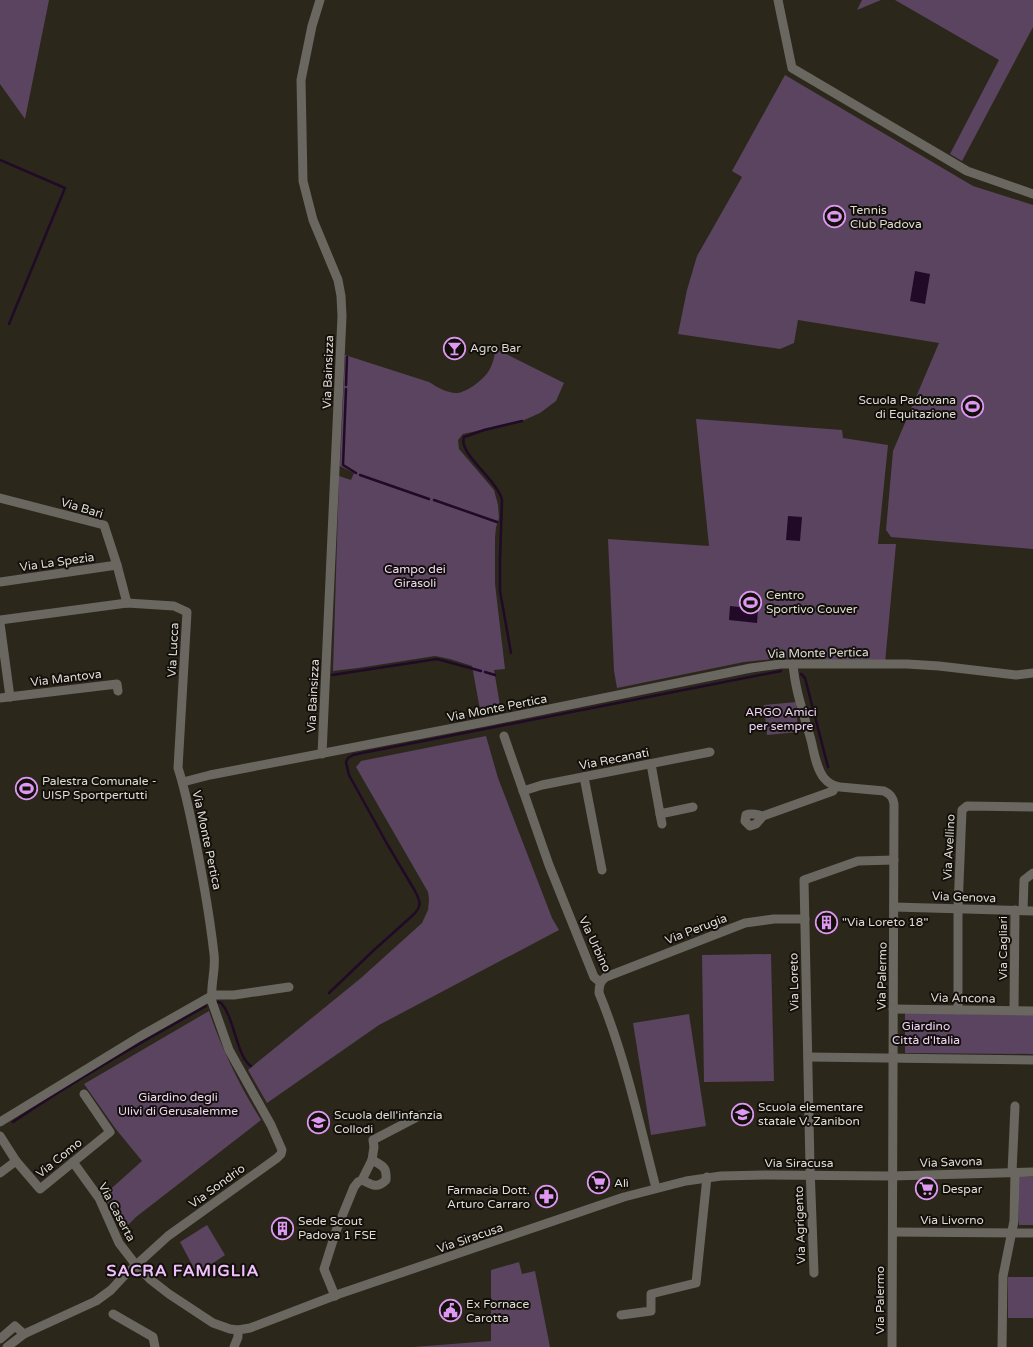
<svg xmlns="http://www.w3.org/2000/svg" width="1033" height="1347" font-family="'Varela Round',sans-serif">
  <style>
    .green { fill: #5a4460 }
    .water { fill: #210a27 }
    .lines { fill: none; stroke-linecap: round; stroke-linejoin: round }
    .stream { stroke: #210a27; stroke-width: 2.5 }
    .street { stroke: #696760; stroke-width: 9 }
    .labels { text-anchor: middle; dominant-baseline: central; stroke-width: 4; stroke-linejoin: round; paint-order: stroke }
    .poi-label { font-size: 12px; fill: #dfdcd4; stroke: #13100b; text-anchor: start }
    .street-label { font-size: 12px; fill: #dfdcd4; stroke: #13100b }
    .park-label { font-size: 12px; fill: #f0d5f8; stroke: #13100b }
    .district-label { font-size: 16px; font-weight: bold; letter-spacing: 1px; fill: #f0bffe; stroke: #13100b }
  </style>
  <rect width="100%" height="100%" fill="#2c271b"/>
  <g class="green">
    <path d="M0 0H49L25 119 0 84Z"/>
    <path d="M862 0H881L857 10Z"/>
    <path d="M895 0H1033V27L962 161 950 154 999 60Z"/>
    <path d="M785 75 973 186 1033 205V549L891 537 886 530 893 451 939 343 798 320 794 343 780 349 678 334 687 290 697 256 742 177 732 171Z"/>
    <path d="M496 349 564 383 556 401 540 413 522 421 463 434 458 440 459 449 494 490 498 505 499 518 496 527 495 538V584L505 669 494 670 501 711 481 715 472 666 450 659 435 656 358 668 333 671 339 476 351 480 354 473 340 466 345 355 429 382C437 387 445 392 455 393 465 394 483 380 488 372 493 365 494 357 496 349Z"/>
    <path d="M696 419 842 430 843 438 888 445 878 544H896L885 663 783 658 744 662 617 688 614 671 608 539 709 546Z"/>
    <path d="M796 702 798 732 767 735 764 705Z"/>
    <path d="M486 736 498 778 552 918 559 930 379 1025 267 1103 248 1070 361 978 422 923 428 910 429 900 428 892 356 767 361 761Z"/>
    <path d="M771 954 774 1081 704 1082 702 955Z"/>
    <path d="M209 1011C222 1050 240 1086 261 1120L136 1217 122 1231 104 1195 142 1161 115 1128 84 1084Z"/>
    <path d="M905 1013 1033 1015V1054L905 1053Z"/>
    <path d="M689 1014 706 1126 651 1135 633 1023Z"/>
    <path d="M1019 1176 1033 1177V1225H1019Z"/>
    <path d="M207 1225 225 1255 197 1274 180 1242Z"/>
    <path d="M519 1262 522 1274 535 1271 550 1347H413L491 1341V1270Z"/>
    <rect x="1008" y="1277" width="25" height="41"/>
  </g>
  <g class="water">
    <path d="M915 271 930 274 925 304 910 301Z"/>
    <path d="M788 516 802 517 800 541 786 540Z"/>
    <path d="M730 606 758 609 757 623 729 620Z"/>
  </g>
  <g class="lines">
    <g class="stream">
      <path d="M0 160 65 188 9 324"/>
      <path d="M346 385 347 357"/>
      <path d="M346 389 343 465 356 473"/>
      <path d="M360 475 429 499"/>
      <path d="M434 500 497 522"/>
      <path d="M511 653 500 591V559L502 500C497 479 458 454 464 437L484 430 522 421"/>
      <path d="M485 672 495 675"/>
      <path d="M801 674 805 678 828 767"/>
      <path d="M332 675 437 659 481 671"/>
      <path d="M329 993 374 950 412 916C422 907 421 902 415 891L386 842 349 775 346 762 348 758 353 755 362 753 781 671"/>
      <path d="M218 1002 221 1003C234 1016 237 1058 251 1066"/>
      <path d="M13 1122C75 1080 140 1043 206 1006"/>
    </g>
    <g class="street">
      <path d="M320 0 312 26 301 80 303 181 313 220 338 280 341 296 342 316 322 754"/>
      <path d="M778 0 792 68 967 171 1033 194"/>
      <path d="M0 498 104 525 117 565 127 603"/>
      <path d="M0 582 117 565"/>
      <path d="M0 620 127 603 174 606 187 612 178 768C184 786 188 805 192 824 201 867 209 910 214 954 216 970 210 986 212 1002L229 1050 271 1125 282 1150 281 1154 277 1158 168 1236 123 1277 111 1290 96 1301 24 1334 7 1347"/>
      <path d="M0 623 10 697"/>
      <path d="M793 664C795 690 804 715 811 740 814 752 816 768 824 778 828 783 834 786 840 787L884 791C890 794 893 797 894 804L892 1347"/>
      <path d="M0 698 117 684 118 691"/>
      <path d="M504 736 549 865 594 977 600 982"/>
      <path d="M651 764 660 814 693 807"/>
      <path d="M584 777 602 870"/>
      <path d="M183 782 210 775 490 721 751 668 781 664H907L939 666 1016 675 1033 673"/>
      <path d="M523 791 542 785 710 752"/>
      <path d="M660 814 662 824"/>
      <path d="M763 816C757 815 753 812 746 815L745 821 750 826 756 824 763 816 833 791 836 786"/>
      <path d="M894 907 1033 911"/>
      <path d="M1023 910 1024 880 1033 873"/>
      <path d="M893 1009 1033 1011"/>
      <path d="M958 1010V908L962 810 967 806 1033 807"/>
      <path d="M1014 1010 1015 910"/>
      <path d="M808 1057 1033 1060"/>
      <path d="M0 1122 139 1037 208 998 215 995H234L289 987"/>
      <path d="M0 1136 16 1161 40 1189 110 1132 84 1094"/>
      <path d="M372 1160 374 1147 373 1140 421 1115"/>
      <path d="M73 1162 99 1198 119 1243 136 1265 151 1280 169 1294 213 1323 230 1329 238 1330 250 1328 339 1294 624 1197 686 1181 721 1176 766 1175 892 1176 1033 1172"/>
      <path d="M1012 1172 1015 1106"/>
      <path d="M0 1173 16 1161"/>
      <path d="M656 1188C639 1122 625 1056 599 993 599 986 600 981 606 977L745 923 774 919H805"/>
      <path d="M893 1232 1033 1233"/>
      <path d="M814 1273 810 1167 804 880 858 861 894 860"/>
      <path d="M335 1296 324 1269 336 1231 354 1187 358 1182 362 1180 372 1160C383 1166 387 1167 386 1180 377 1189 373 1185 362 1180"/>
      <path d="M113 1314 153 1337 155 1347"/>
      <path d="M621 1315 651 1311V1294L696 1283 707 1177"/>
      <path d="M0 1339 15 1326 24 1334"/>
      <path d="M234 1347 238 1337V1330"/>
      <path d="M1002 1347 1003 1276 1014 1221 1015 1172"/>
    </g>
  </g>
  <defs>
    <symbol id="stadium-ring" viewBox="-11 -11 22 22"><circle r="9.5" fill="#13100b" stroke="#df98f2" stroke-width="1.5"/><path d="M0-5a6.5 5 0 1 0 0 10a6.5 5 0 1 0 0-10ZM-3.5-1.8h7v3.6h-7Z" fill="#df98f2"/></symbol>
    <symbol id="bar-ring" viewBox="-11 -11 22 22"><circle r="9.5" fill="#13100b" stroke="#df98f2" stroke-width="1.5"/><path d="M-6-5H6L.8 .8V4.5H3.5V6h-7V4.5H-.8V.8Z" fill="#df98f2"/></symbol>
    <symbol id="building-ring" viewBox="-11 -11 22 22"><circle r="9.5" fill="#13100b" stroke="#df98f2" stroke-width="1.5"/><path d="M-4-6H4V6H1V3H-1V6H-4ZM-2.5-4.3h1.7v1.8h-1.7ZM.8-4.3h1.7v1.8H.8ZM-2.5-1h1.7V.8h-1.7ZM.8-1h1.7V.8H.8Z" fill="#df98f2"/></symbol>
    <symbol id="school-ring" viewBox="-11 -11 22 22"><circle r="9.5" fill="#13100b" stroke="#df98f2" stroke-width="1.5"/><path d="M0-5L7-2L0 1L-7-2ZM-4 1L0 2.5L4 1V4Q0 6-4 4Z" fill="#df98f2"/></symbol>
    <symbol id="supermarket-ring" viewBox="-11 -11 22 22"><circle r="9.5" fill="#13100b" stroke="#df98f2" stroke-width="1.5"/><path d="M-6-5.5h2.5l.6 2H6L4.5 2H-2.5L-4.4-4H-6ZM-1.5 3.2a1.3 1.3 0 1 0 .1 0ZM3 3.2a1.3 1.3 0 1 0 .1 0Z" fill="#df98f2"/></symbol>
    <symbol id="pharmacy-ring" viewBox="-11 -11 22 22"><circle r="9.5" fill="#13100b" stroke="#df98f2" stroke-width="1.5"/><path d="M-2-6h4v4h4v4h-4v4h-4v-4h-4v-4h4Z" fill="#df98f2"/></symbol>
    <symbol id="civic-ring" viewBox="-11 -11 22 22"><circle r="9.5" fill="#13100b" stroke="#df98f2" stroke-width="1.5"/><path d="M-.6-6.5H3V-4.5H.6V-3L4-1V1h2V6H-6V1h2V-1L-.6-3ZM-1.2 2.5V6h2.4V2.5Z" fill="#df98f2"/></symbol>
  </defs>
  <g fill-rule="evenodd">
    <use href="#stadium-ring" x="822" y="204" width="25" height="25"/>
    <use href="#bar-ring" x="442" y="336" width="25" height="25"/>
    <use href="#stadium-ring" x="960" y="394" width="25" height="25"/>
    <use href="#stadium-ring" x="738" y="590" width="25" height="25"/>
    <use href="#stadium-ring" x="14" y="776" width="25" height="25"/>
    <use href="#building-ring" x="814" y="910" width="25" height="25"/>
    <use href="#school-ring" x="730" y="1102" width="25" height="25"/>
    <use href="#school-ring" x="306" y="1110" width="25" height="25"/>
    <use href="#supermarket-ring" x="586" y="1170" width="25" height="25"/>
    <use href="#supermarket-ring" x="914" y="1176" width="25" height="25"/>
    <use href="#pharmacy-ring" x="534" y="1184" width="25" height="25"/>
    <use href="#building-ring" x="270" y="1216" width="25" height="25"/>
    <use href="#civic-ring" x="438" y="1298" width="25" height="25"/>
  </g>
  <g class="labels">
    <g class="poi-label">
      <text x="850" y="210">Tennis<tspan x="850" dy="14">Club Padova</tspan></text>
      <text x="470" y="348">Agro Bar</text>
      <text x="956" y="400" text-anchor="end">Scuola Padovana<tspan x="956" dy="14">di Equitazione</tspan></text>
      <text x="766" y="595">Centro<tspan x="766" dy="14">Sportivo Couver</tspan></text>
      <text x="42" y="781">Palestra Comunale -<tspan x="42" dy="14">UISP Sportpertutti</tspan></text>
      <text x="842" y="922">"Via Loreto 18"</text>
      <text x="758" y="1107">Scuola elementare<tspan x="758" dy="14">statale V. Zanibon</tspan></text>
      <text x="334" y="1115">Scuola dell'infanzia<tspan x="334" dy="14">Collodi</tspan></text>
      <text x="614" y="1183">Alì</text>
      <text x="942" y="1189">Despar</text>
      <text x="530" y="1190" text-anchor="end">Farmacia Dott.<tspan x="530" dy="14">Arturo Carraro</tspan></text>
      <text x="298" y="1221">Sede Scout<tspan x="298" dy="14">Padova 1 FSE</tspan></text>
      <text x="466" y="1304">Ex Fornace<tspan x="466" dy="14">Carotta</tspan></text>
    </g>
    <g class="street-label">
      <text transform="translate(328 372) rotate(-88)">Via Bainsizza</text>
      <text transform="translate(82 508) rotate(17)">Via Bari</text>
      <text transform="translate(57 562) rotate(-8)">Via La Spezia</text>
      <text transform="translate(173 650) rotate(-87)">Via Lucca</text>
      <text transform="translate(818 653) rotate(-1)">Via Monte Pertica</text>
      <text transform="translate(66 678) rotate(-7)">Via Mantova</text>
      <text transform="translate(313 696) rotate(-87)">Via Bainsizza</text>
      <text transform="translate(497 708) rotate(-11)">Via Monte Pertica</text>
      <text transform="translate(614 759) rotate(-11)">Via Recanati</text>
      <text transform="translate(207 840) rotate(78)">Via Monte Pertica</text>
      <text transform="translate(949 847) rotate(-87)">Via Avellino</text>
      <text transform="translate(964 897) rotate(2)">Via Genova</text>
      <text transform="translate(696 929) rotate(-21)">Via Perugia</text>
      <text transform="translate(595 944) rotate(65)">Via Urbino</text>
      <text transform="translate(1003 948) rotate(-90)">Via Cagliari</text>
      <text transform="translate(882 976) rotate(-89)">Via Palermo</text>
      <text transform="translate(794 982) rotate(-91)">Via Loreto</text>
      <text transform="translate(963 998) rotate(1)">Via Ancona</text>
      <text transform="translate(59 1158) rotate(-39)">Via Como</text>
      <text transform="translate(951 1162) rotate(-2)">Via Savona</text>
      <text x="799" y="1163">Via Siracusa</text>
      <text transform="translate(217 1186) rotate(-36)">Via Sondrio</text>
      <text transform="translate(117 1212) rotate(62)">Via Caserta</text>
      <text x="952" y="1220">Via Livorno</text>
      <text transform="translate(800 1225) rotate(-92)">Via Agrigento</text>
      <text transform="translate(470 1238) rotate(-19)">Via Siracusa</text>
      <text transform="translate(880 1300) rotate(-90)">Via Palermo</text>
    </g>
    <g class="park-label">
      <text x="415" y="569">Campo dei<tspan x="415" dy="14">Girasoli</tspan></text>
      <text x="781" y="712">ARGO Amici<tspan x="781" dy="14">per sempre</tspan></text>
      <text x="926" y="1026">Giardino<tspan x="926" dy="14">Città d'Italia</tspan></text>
      <text x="178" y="1097">Giardino degli<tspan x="178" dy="14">Ulivi di Gerusalemme</tspan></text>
    </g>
    <g class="district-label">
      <text x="183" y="1271">SACRA FAMIGLIA</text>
    </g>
  </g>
</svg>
